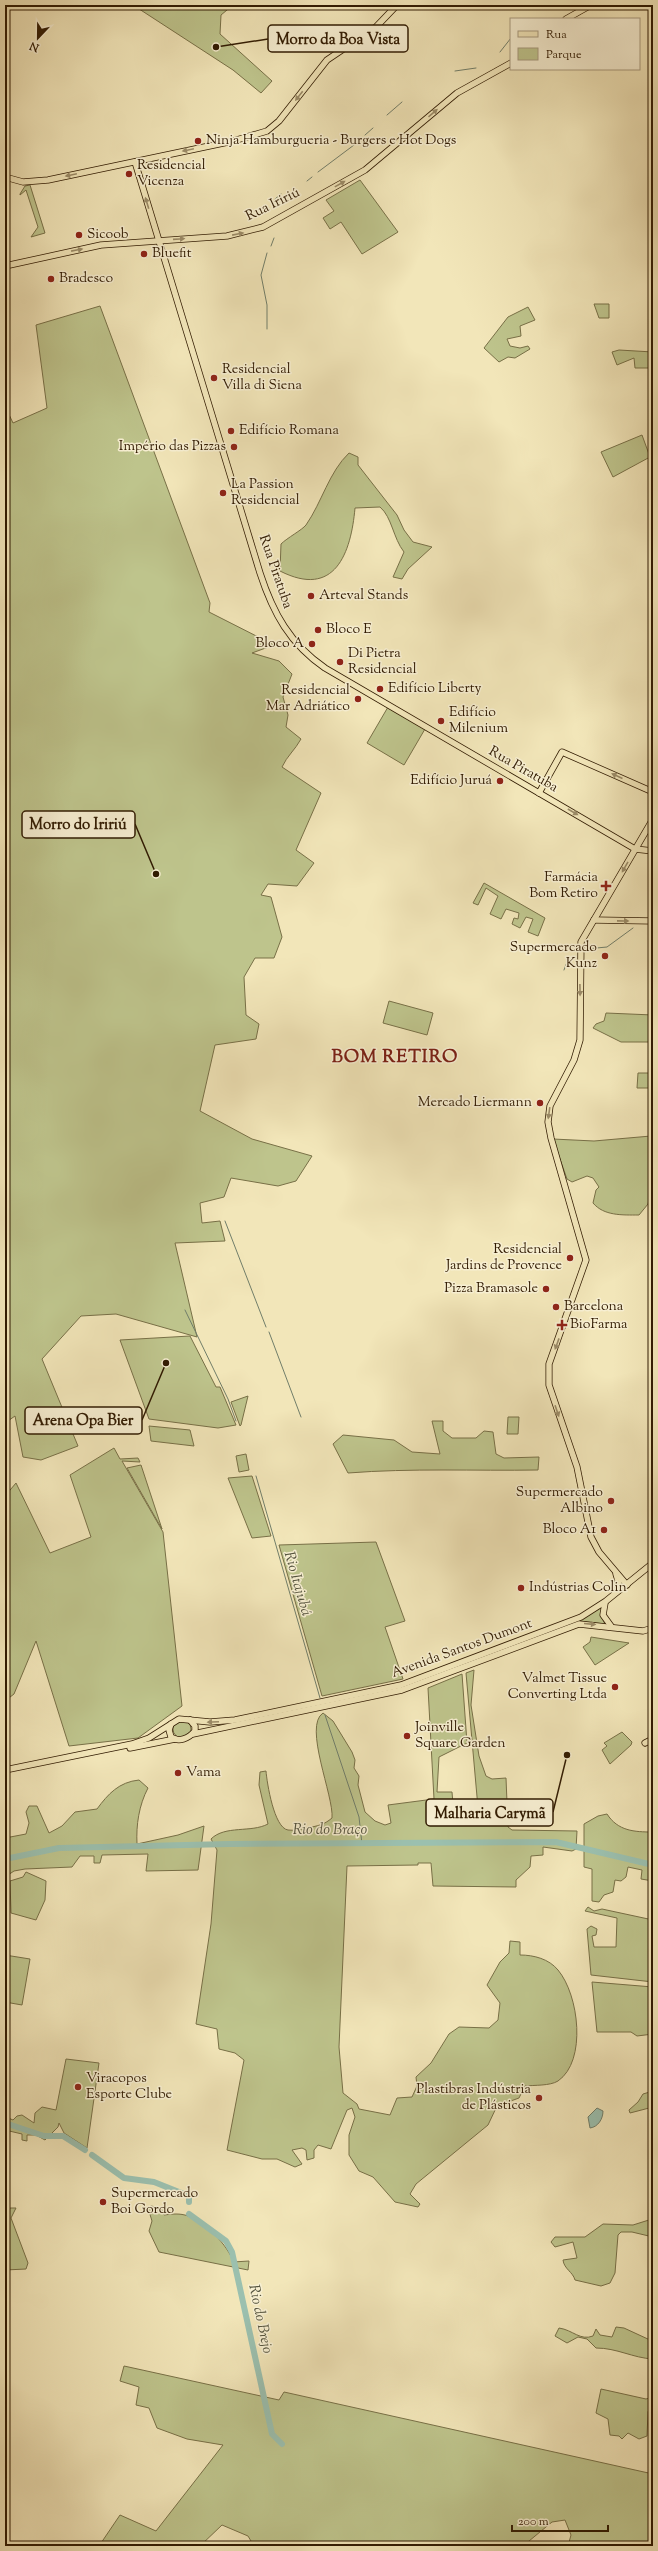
<svg xmlns="http://www.w3.org/2000/svg" width="658" height="2551" font-family="'Sorts Mill Goudy',serif">
  <style>
    .green { fill: #bec48c; stroke: #787047 }
    .water { fill: #9bc0af; stroke: #717e6a }
    .lines { fill: none; stroke-linecap: round; stroke-linejoin: round }
    .stream { stroke: #717e6a; stroke-width: 1 }
    .river { stroke: #9bc0af; stroke-width: 6 }
    .major-casing { stroke: #311b02; stroke-width: 7 }
    .major { stroke: #f2e6b9; stroke-width: 5.5 }
    .oneway { fill: #9b8b67 }
    .poi-dot { fill: #8f2418; stroke: #f7efd2; stroke-width: 1.5 }
    .labels { text-anchor: middle; dominant-baseline: central; stroke-width: 3; stroke-linejoin: round; paint-order: stroke }
    .poi-label { font-size: 14px; fill: #311b02; stroke: #f7efd2; text-anchor: start }
    .street-label { font-size: 14px; fill: #311b02; stroke: #f7efd2 }
    .water-label { font-size: 15px; font-style: italic; fill: #56553f; stroke: #f7efd2 }
    .district-label { font-size: 18px; font-weight: bold; letter-spacing: 1px; fill: #7a1f14; stroke: #f7efd2 }
    .leader { fill: none; stroke: #311b02; stroke-width: 1.5 }
    .callout-dot { fill: #311b02; stroke: #f7efd2; stroke-width: 1.5 }
    .callout { fill: #f7efd2; stroke: #311b02; stroke-width: 1.5 }
    .callout-label { font-size: 15px; text-anchor: middle; font-weight: bold; fill: #311b02 }
  </style>
  <rect width="100%" height="100%" fill="#f2e6b9"/>
  <filter id="stains"><feTurbulence type="fractalNoise" baseFrequency=".005" numOctaves="4"/><feColorMatrix values="0 0 0 0 .2 0 0 0 0 .09 0 0 0 0 .02 0 0 0 .5 -.17"/></filter>
  <radialGradient id="worn" r=".72"><stop offset=".6" stop-color="#630" stop-opacity="0"/><stop offset="1" stop-color="#630" stop-opacity=".3"/></radialGradient>
  <g class="green">
    <path d="M133 5H233L221 15 220 34 272 81 261 93 233 70Z"/>
    <path d="M360 180 398 232 362 254 341 222 330 229 323 218 334 211 326 200Z"/>
    <path d="M30 185 45 233 31 237 38 227 26 190 20 195V194L25 186Z"/>
    <path d="M594 304H609V318H599Z"/>
    <path d="M100 306 210 603 209 612 274 645 252 653 279 661 292 674 283 697 288 715 286 727 301 739C295 750 287 756 282 767L321 793 296 850 314 863 297 886 268 884 261 895 271 897 282 937 274 958H255L244 977 246 1015 259 1024 256 1039 215 1045 200 1111 252 1139 312 1156 296 1181 278 1186 231 1178 224 1197 200 1203 202 1223 220 1221 225 1241 175 1243 197 1337 116 1314 81 1316 42 1359 78 1446 41 1460 23 1457 15 1416 5 1423V406L13 423 47 408 36 325Z"/>
    <path d="M528 307 535 320 520 326 521 336 507 339 510 346 520 348 528 346 530 349 515 358 508 357 499 362 484 348 508 317Z"/>
    <path d="M619 350 653 352V368H635L634 358 617 365 612 352Z"/>
    <path d="M642 435 650 457 613 477 601 452Z"/>
    <path d="M349 453 358 457V465L397 515 404 530 413 542 432 547 408 569 402 579 393 577 404 552C393 538 392 517 380 507L355 508C351 553 335 599 280 571L281 544C287 538 302 530 306 525 322 502 329 472 349 453Z"/>
    <path d="M388 707 425 729 404 765 367 743Z"/>
    <path d="M484 883 545 918 538 936 528 932 533 919 526 917 520 928 512 924 514 918 518 919 519 913 506 909 501 919 490 914 498 896 486 888 478 905 473 903Z"/>
    <path d="M389 1001 433 1013 427 1035 383 1023Z"/>
    <path d="M606 1013 653 1015V1042H621L593 1028 596 1024 604 1021Z"/>
    <path d="M638 1073H653V1088H637Z"/>
    <path d="M651 1136 653 1183 648 1204 639 1215C622 1215 604 1216 593 1203L596 1190 599 1187 593 1178 587 1176 572 1182 567 1179 553 1139 594 1141Z"/>
    <path d="M190 1336 216 1387H220L236 1425 218 1428 149 1419 120 1340Z"/>
    <path d="M248 1396 241 1425 240 1426 231 1402Z"/>
    <path d="M508 1417H519L518 1434H507Z"/>
    <path d="M432 1421H443V1431L452 1438H476L484 1431 493 1432 496 1454 504 1458 539 1457 538 1470C475 1471 411 1468 348 1473L333 1444 343 1435 394 1440 412 1452 440 1454Z"/>
    <path d="M149 1426 190 1430 194 1446 151 1441Z"/>
    <path d="M114 1448 120 1459 138 1458 140 1462 122 1461 163 1532 182 1706 138 1738 69 1746 36 1641 14 1694 5 1701V1496L16 1483 50 1553 91 1537 70 1475Z"/>
    <path d="M246 1454 249 1470 239 1472 236 1456Z"/>
    <path d="M141 1465 162 1529 127 1468Z"/>
    <path d="M252 1476 271 1536 252 1538 228 1478Z"/>
    <path d="M376 1542 405 1621 385 1627 403 1679 322 1696 279 1545Z"/>
    <path d="M602 1607 601 1616 605 1624 577 1621Z"/>
    <path d="M591 1637 629 1643 595 1665 583 1647 590 1642Z"/>
    <path d="M474 1670 471 1705 479 1756 486 1776 492 1779 506 1778 508 1827 512 1830 577 1831 576 1849 572 1851 543 1847V1855L531 1856 530 1867 516 1880V1887L433 1886 431 1863H418V1865L347 1866 339 2047 343 2093 357 2104 359 2109 390 2115 397 2098 412 2097 417 2086 416 2077 431 2063 449 2034 459 2027 489 2028 498 2020 500 2003 487 1985 500 1962 509 1953 510 1941 520 1942V1955C534 1955 549 1959 558 1970 579 1995 587 2061 558 2081 550 2086 534 2085 525 2086L519 2098 497 2106 488 2125 416 2184 410 2194 420 2204 418 2207 395 2202 373 2177 359 2171 349 2155V2135L355 2117 352 2108 347 2110 331 2149 318 2145 314 2150V2158L307 2160 306 2150 302 2148 292 2150 302 2164 295 2167 277 2159H262L227 2150 244 2060 235 2053 219 2049 217 2029 196 2024 211 1924 217 1850 211 1839C225 1825 251 1833 268 1824L259 1785 260 1772 266 1771C267 1783 274 1828 288 1830 294 1831 301 1829 307 1828 317 1826 324 1825 332 1818 334 1796 303 1726 323 1713L333 1721 352 1752 355 1760 354 1768 359 1776 358 1785 365 1812 375 1821 385 1825 391 1823 388 1805 434 1799 428 1688 462 1674 467 1743 439 1757 437 1792H452L453 1804 466 1821 479 1819 466 1673Z"/>
    <circle cx="182" cy="1729" r="9"/>
    <path d="M622 1732 632 1742 631 1745 610 1764 602 1750 607 1746 604 1743Z"/>
    <path d="M139 1780 148 1788C139 1805 136 1825 137 1844L178 1835 204 1826 198 1870 146 1871 148 1854 102 1855 100 1863H94V1856H80L72 1867 25 1869 14 1871 5 1877V1838L26 1834 29 1823 26 1812 29 1806H37L49 1833 62 1826 75 1812 97 1809C108 1794 119 1782 139 1780Z"/>
    <path d="M607 1814C618 1831 634 1832 653 1832V1881L641 1879 642 1870 628 1867 626 1877 621 1881 615 1880 613 1892 604 1895 599 1902 592 1901V1869L584 1867V1824L598 1816Z"/>
    <path d="M26 1872 46 1881 45 1900 36 1920 11 1913 10 1881 23 1877Z"/>
    <path d="M588 1907 594 1911 602 1909 653 1920V1982L591 1975 587 1929 591 1926 597 1929 596 1935 592 1936 594 1947H616L617 1918 585 1911Z"/>
    <path d="M5 1955 30 1959 22 2005 5 2002Z"/>
    <path d="M592 1982 653 1987V2034L637 2036 631 2032H597Z"/>
    <path d="M66 2059 99 2063 87 2148 64 2133 59 2123 58 2127 45 2140 36 2135H27V2141L22 2140V2134L5 2130V2106L6 2117 13 2120 17 2116 22 2115 34 2123 35 2113 42 2107 56 2110Z"/>
    <path d="M653 2091V2107L630 2113 629 2110 638 2102 643 2094Z"/>
    <path d="M151 2206 161 2208 164 2215C172 2214 180 2213 188 2216 204 2221 229 2246 233 2262L249 2261 248 2270 159 2252 149 2231 152 2221 148 2208Z"/>
    <path d="M11 2208H16L11 2218 28 2263 26 2269 5 2270V2209Z"/>
    <path d="M652 2219 653 2237 632 2232H621L618 2235 615 2273 610 2283 601 2286 575 2280C573 2272 564 2269 563 2260L577 2258 573 2242 555 2247 551 2242 555 2237H585L603 2224 633 2225Z"/>
    <path d="M616 2327 624 2328 650 2340 651 2347 653 2346V2359C633 2358 617 2348 596 2348L587 2339 578 2337 567 2343 555 2336 559 2328C573 2330 580 2341 593 2336L596 2329 600 2335 612 2337Z"/>
    <path d="M124 2366 279 2400 284 2392 653 2474V2546H568L571 2535 565 2520 552 2522 523 2546H254L248 2536 222 2525 200 2546H99L120 2515 156 2531 223 2445 187 2439 157 2428 149 2408 136 2405 139 2387 120 2381Z"/>
    <path d="M601 2389 646 2399 653 2397 648 2412 647 2436 639 2439 628 2433 622 2439 619 2436 610 2435 608 2419 596 2413Z"/>
  </g>
  <path class="water" d="M597 2108 603 2111C603 2119 598 2127 590 2128L588 2117Z"/>
  <g class="lines">
    <g class="stream">
      <path d="M556 5H557"/>
      <path d="M500 52 511 38"/>
      <path d="M455 71 476 68"/>
      <path d="M387 115 402 102"/>
      <path d="M365 135 373 128"/>
      <path d="M318 172 358 142"/>
      <path d="M307 181 312 177"/>
      <path d="M275 199 281 194"/>
      <path d="M271 246 274 238"/>
      <path d="M267 329V305L261 275 267 253"/>
      <path d="M586 949 607 947 633 928"/>
      <path d="M564 970 569 957"/>
      <path d="M225 1221 266 1327"/>
      <path d="M185 1310 228 1399 236 1421"/>
      <path d="M269 1332 301 1417"/>
      <path d="M256 1476 320 1698"/>
      <path d="M325 1715 359 1817 362 1844"/>
    </g>
    <g class="river">
      <path d="M5 1859 59 1848 229 1844 556 1842 653 1865"/>
      <path d="M5 2123 44 2136H63L85 2150"/>
      <path d="M92 2155 124 2178 154 2182 189 2196V2202"/>
      <path d="M189 2214 226 2241 232 2252 272 2434 282 2444"/>
    </g>
    <defs>
      <g id="major">
        <path d="M566 19 591 5"/>
        <path d="M135 162 260 573C273 613 290 644 325 668L635 849 653 851"/>
        <path d="M5 177 23 182 48 180 233 141 267 131 279 121 327 60 376 27 397 5"/>
        <path d="M5 266 101 245 227 236 263 227 365 170 457 93 511 63"/>
        <path d="M539 793 562 752 653 792"/>
        <path d="M594 920 653 921"/>
        <path d="M627 1585 599 1552 591 1537 577 1467 549 1385V1364L586 1260 551 1138 548 1122 550 1106 574 1060 580 1040 581 942 653 819"/>
        <path d="M615 1592 619 1584 616 1574"/>
        <path d="M605 1603 603 1615 611 1626"/>
        <path d="M171 1724 169 1730 171 1737C179 1743 189 1738 195 1731V1726L190 1720"/>
        <path d="M193 1734 402 1690 579 1624 643 1631 653 1628"/>
        <path d="M645 1743 653 1739"/>
        <path d="M130 1748 175 1739"/>
        <path d="M5 1770 132 1744 149 1738 179 1719 210 1722 235 1720 401 1685 581 1617 606 1601 653 1563"/>
      </g>
    </defs>
    <use href="#major" class="major-casing"/>
    <use href="#major" class="major"/>
  </g>
  <defs><path id="oneway-solid" d="M-6-.8H1V-3.2L6.5 0L1 3.2V.8H-6Z"/></defs>
  <g class="oneway">
    <use href="#oneway-solid" transform="translate(299 96) rotate(128)"/>
    <use href="#oneway-solid" transform="translate(433 113) rotate(-41)"/>
    <use href="#oneway-solid" transform="translate(188 150) rotate(168)"/>
    <use href="#oneway-solid" transform="translate(71 175) rotate(168)"/>
    <use href="#oneway-solid" transform="translate(340 184) rotate(-29)"/>
    <use href="#oneway-solid" transform="translate(147 203) rotate(-107)"/>
    <use href="#oneway-solid" transform="translate(238 234) rotate(-11)"/>
    <use href="#oneway-solid" transform="translate(179 239) rotate(-4)"/>
    <use href="#oneway-solid" transform="translate(77 250) rotate(-11)"/>
    <use href="#oneway-solid" transform="translate(617 776) rotate(-156)"/>
    <use href="#oneway-solid" transform="translate(573 812) rotate(30)"/>
    <use href="#oneway-solid" transform="translate(625 867) rotate(120)"/>
    <use href="#oneway-solid" transform="translate(623 921) rotate(1)"/>
    <use href="#oneway-solid" transform="translate(580 990) rotate(89)"/>
    <use href="#oneway-solid" transform="translate(549 1113) rotate(98)"/>
    <use href="#oneway-solid" transform="translate(557 1344) rotate(110)"/>
    <use href="#oneway-solid" transform="translate(557 1411) rotate(71)"/>
    <use href="#oneway-solid" transform="translate(590 1624) rotate(5)"/>
    <use href="#oneway-solid" transform="translate(213 1722) rotate(177)"/>
  </g>
  <g class="poi-dot">
    <circle cx="198" cy="141" r="4"/>
    <circle cx="129" cy="174" r="4"/>
    <circle cx="79" cy="235" r="4"/>
    <circle cx="144" cy="254" r="4"/>
    <circle cx="51" cy="279" r="4"/>
    <circle cx="214" cy="378" r="4"/>
    <circle cx="231" cy="431" r="4"/>
    <circle cx="234" cy="447" r="4"/>
    <circle cx="223" cy="493" r="4"/>
    <circle cx="311" cy="596" r="4"/>
    <circle cx="318" cy="630" r="4"/>
    <circle cx="312" cy="644" r="4"/>
    <circle cx="340" cy="662" r="4"/>
    <circle cx="380" cy="689" r="4"/>
    <circle cx="358" cy="699" r="4"/>
    <circle cx="441" cy="721" r="4"/>
    <circle cx="500" cy="781" r="4"/>
    <path d="M604 880h4v4h4v4h-4v4h-4v-4h-4v-4h4z"/>
    <circle cx="605" cy="956" r="4"/>
    <circle cx="540" cy="1103" r="4"/>
    <circle cx="570" cy="1258" r="4"/>
    <circle cx="546" cy="1289" r="4"/>
    <circle cx="556" cy="1307" r="4"/>
    <path d="M560 1319h4v4h4v4h-4v4h-4v-4h-4v-4h4z"/>
    <circle cx="611" cy="1501" r="4"/>
    <circle cx="604" cy="1530" r="4"/>
    <circle cx="521" cy="1588" r="4"/>
    <circle cx="615" cy="1687" r="4"/>
    <circle cx="407" cy="1736" r="4"/>
    <circle cx="178" cy="1773" r="4"/>
    <circle cx="78" cy="2087" r="4"/>
    <circle cx="539" cy="2098" r="4"/>
    <circle cx="103" cy="2202" r="4"/>
  </g>
  <g class="labels">
    <g class="poi-label">
      <text x="206" y="141">Ninja Hamburgueria - Burgers e Hot Dogs</text>
      <text x="137" y="166">Residencial<tspan x="137" dy="16">Vicenza</tspan></text>
      <text x="87" y="235">Sicoob</text>
      <text x="152" y="254">Bluefit</text>
      <text x="59" y="279">Bradesco</text>
      <text x="222" y="370">Residencial<tspan x="222" dy="16">Villa di Siena</tspan></text>
      <text x="239" y="431">Edifício Romana</text>
      <text x="226" y="447" text-anchor="end">Império das Pizzas</text>
      <text x="231" y="485">La Passion<tspan x="231" dy="16">Residencial</tspan></text>
      <text x="319" y="596">Arteval Stands</text>
      <text x="326" y="630">Bloco E</text>
      <text x="304" y="644" text-anchor="end">Bloco A</text>
      <text x="348" y="654">Di Pietra<tspan x="348" dy="16">Residencial</tspan></text>
      <text x="388" y="689">Edifício Liberty</text>
      <text x="350" y="691" text-anchor="end">Residencial<tspan x="350" dy="16">Mar Adriático</tspan></text>
      <text x="449" y="713">Edifício<tspan x="449" dy="16">Milenium</tspan></text>
      <text x="492" y="781" text-anchor="end">Edifício Juruá</text>
      <text x="598" y="878" text-anchor="end">Farmácia<tspan x="598" dy="16">Bom Retiro</tspan></text>
      <text x="597" y="948" text-anchor="end">Supermercado<tspan x="597" dy="16">Kunz</tspan></text>
      <text x="532" y="1103" text-anchor="end">Mercado Liermann</text>
      <text x="562" y="1250" text-anchor="end">Residencial<tspan x="562" dy="16">Jardins de Provence</tspan></text>
      <text x="538" y="1289" text-anchor="end">Pizza Bramasole</text>
      <text x="564" y="1307">Barcelona</text>
      <text x="570" y="1325">BioFarma</text>
      <text x="603" y="1493" text-anchor="end">Supermercado<tspan x="603" dy="16">Albino</tspan></text>
      <text x="596" y="1530" text-anchor="end">Bloco A1</text>
      <text x="529" y="1588">Indústrias Colin</text>
      <text x="607" y="1679" text-anchor="end">Valmet Tissue<tspan x="607" dy="16">Converting Ltda</tspan></text>
      <text x="415" y="1728">Joinville<tspan x="415" dy="16">Square Garden</tspan></text>
      <text x="186" y="1773">Vama</text>
      <text x="86" y="2079">Viracopos<tspan x="86" dy="16">Esporte Clube</tspan></text>
      <text x="531" y="2090" text-anchor="end">Plastibras Indústria<tspan x="531" dy="16">de Plásticos</tspan></text>
      <text x="111" y="2194">Supermercado<tspan x="111" dy="16">Boi Gordo</tspan></text>
    </g>
    <g class="street-label">
      <text transform="translate(273 205) rotate(-26)">Rua Iririú</text>
      <text transform="translate(275 572) rotate(71)">Rua Piratuba</text>
      <text transform="translate(523 770) rotate(30)">Rua Piratuba</text>
      <text transform="translate(462 1649) rotate(-20)">Avenida Santos Dumont</text>
    </g>
    <g class="water-label">
      <text transform="translate(297 1584) rotate(74)">Rio Itajubá</text>
      <text x="330" y="1830">Rio do Braço</text>
      <text transform="translate(260 2319) rotate(78)">Rio do Brejo</text>
    </g>
    <g class="district-label">
      <text x="395" y="1058">BOM RETIRO</text>
    </g>
  </g>
  <path class="leader" d="M216 47L268 39M156 874L135 824M166 1363L142 1420M567 1755L553 1812"/>
  <g class="callout-dot">
    <circle cx="216" cy="47" r="4"/>
    <circle cx="156" cy="874" r="4"/>
    <circle cx="166" cy="1363" r="4"/>
    <circle cx="567" cy="1755" r="4"/>
  </g>
  <g class="callout">
    <rect x="268" y="25" width="140" height="27" rx="4"/>
    <rect x="22" y="811" width="113" height="27" rx="4"/>
    <rect x="25" y="1407" width="117" height="27" rx="4"/>
    <rect x="426" y="1799" width="127" height="27" rx="4"/>
  </g>
  <g class="callout-label">
    <text x="338" y="44">Morro da Boa Vista</text>
    <text x="78" y="829">Morro do Iririú</text>
    <text x="83" y="1425">Arena Opa Bier</text>
    <text x="490" y="1818">Malharia Carymã</text>
  </g>
  <rect width="658" height="2551" fill="none" stroke="#f2e6b9" stroke-width="20"/>
  <rect x="6" y="6" width="646" height="2539" fill="none" stroke="#311b02" stroke-width="2"/>
  <rect x="10" y="10" width="638" height="2531" fill="none" stroke="#311b02"/>
  <rect x="510" y="18" width="130" height="52" fill="#f7efd2" stroke="#a89a7f"/>
  <rect x="518" y="31" width="20" height="6" fill="#f2e6b9" stroke="#a89a7f"/>
  <text x="546" y="38" font-size="12" fill="#311b02">Rua</text>
  <rect x="518" y="48" width="20" height="12" fill="#bec48c" stroke="#a89a7f"/>
  <text x="546" y="58" font-size="12" fill="#311b02">Parque</text>
  <g transform="translate(38 38) rotate(202)" stroke="#f7efd2" stroke-width="3" paint-order="stroke">
  <path d="M0-3L7 15L0 10L-7 15Z" fill="#311b02"/>
  <text y="-6" font-size="11" font-weight="bold" text-anchor="middle" fill="#311b02">N</text>
  </g>
  <path d="M512 2525v6h96v-6" fill="none" stroke="#311b02" stroke-width="2"/>
  <text x="518" y="2525" font-size="12" fill="#311b02" stroke="#f7efd2" stroke-width="3" paint-order="stroke">200 m</text>
  <rect width="100%" height="100%" filter="url(#stains)"/>
  <rect width="100%" height="100%" fill="url(#worn)"/>
</svg>
